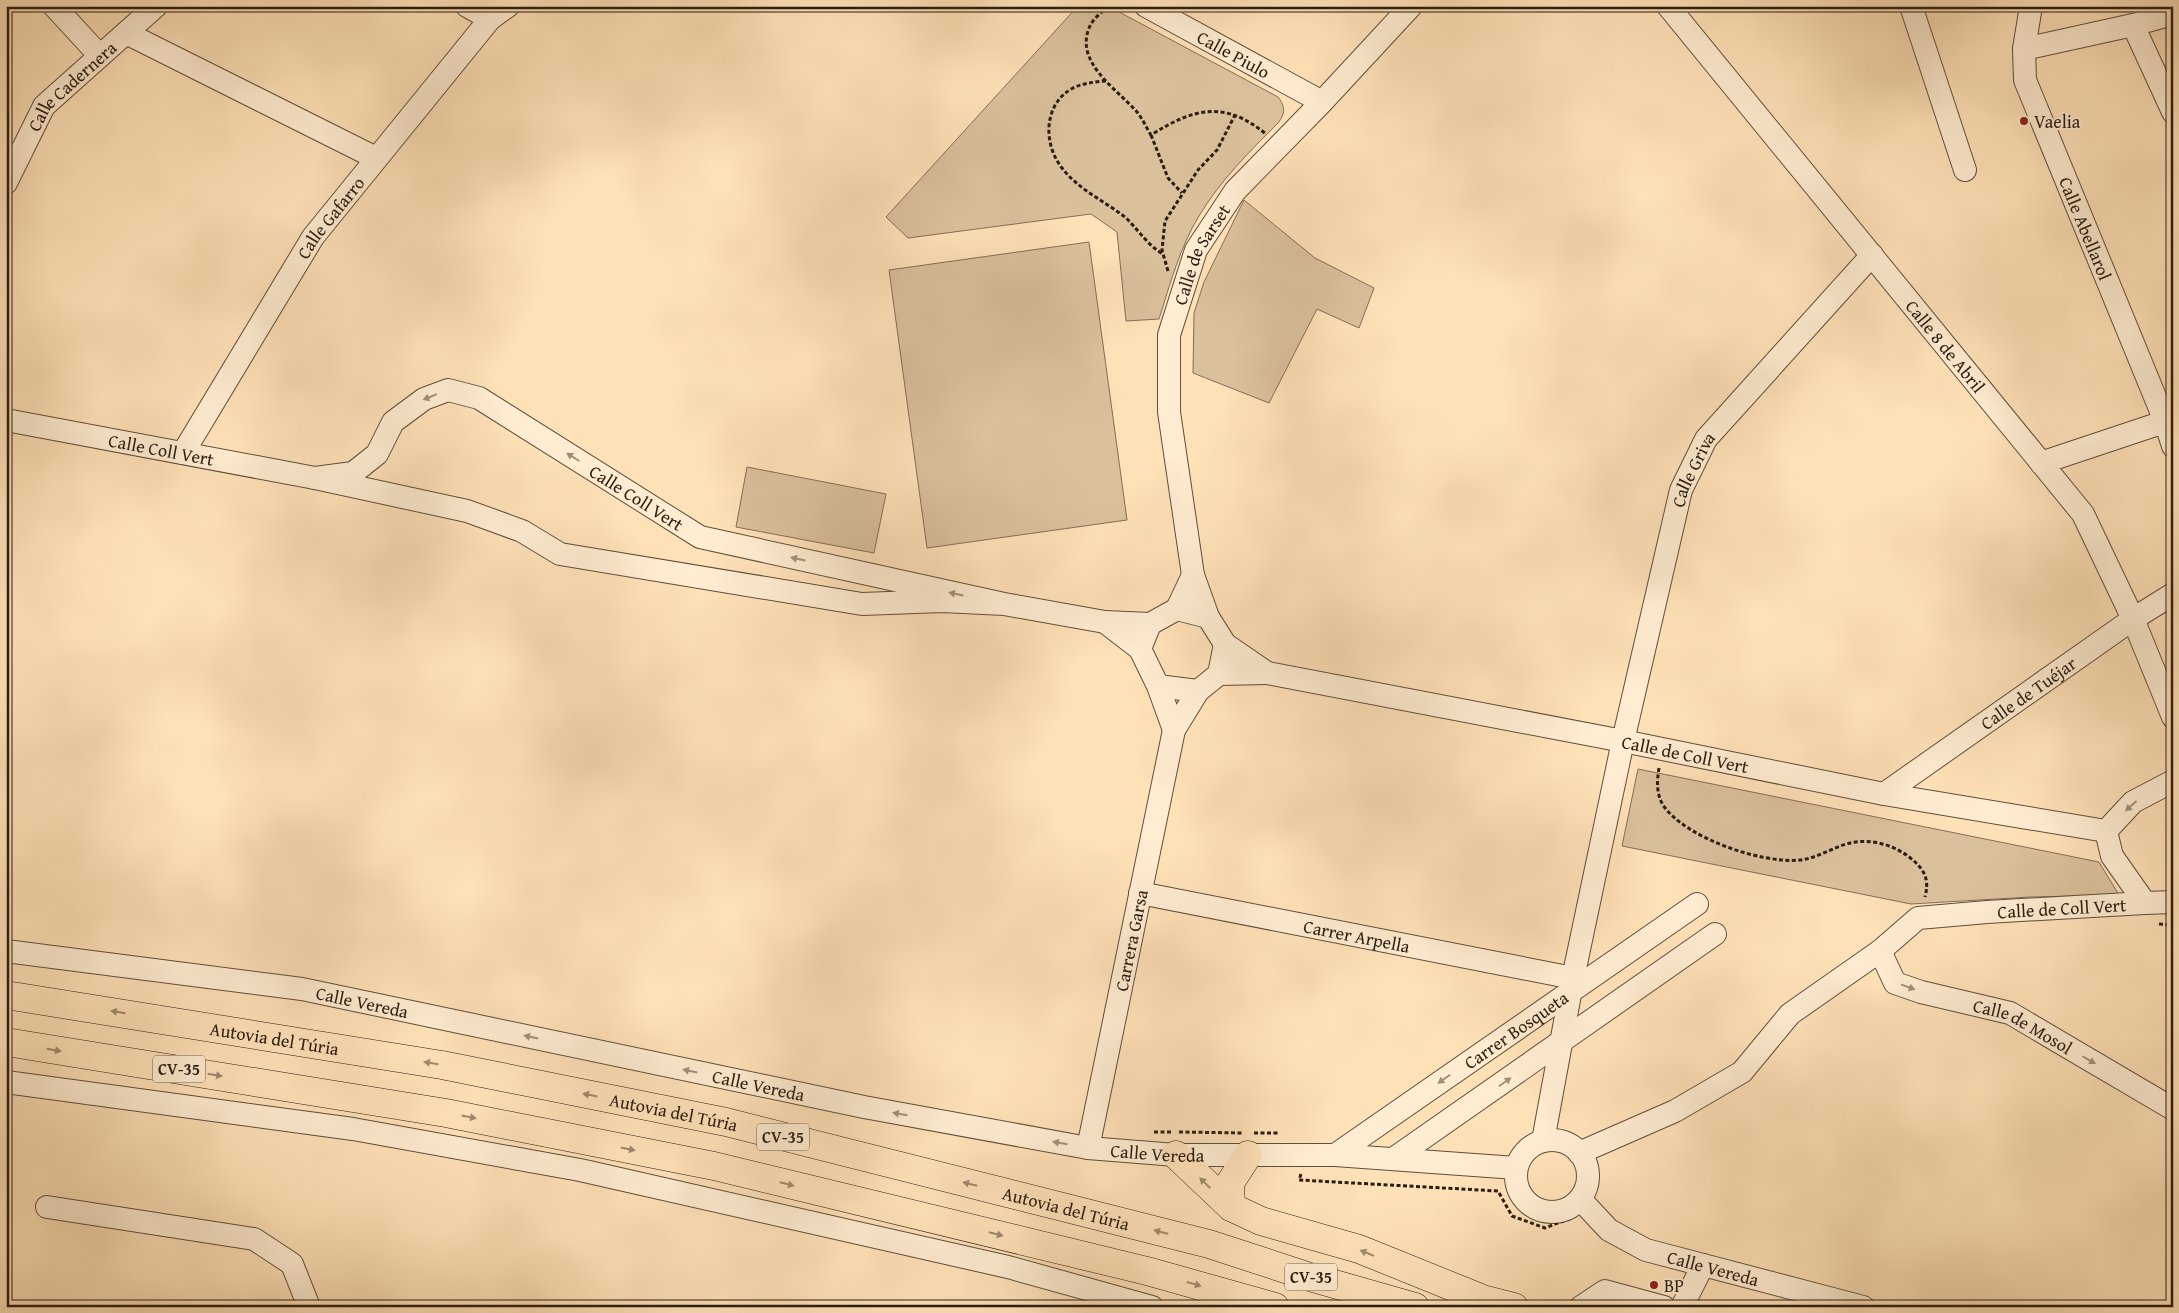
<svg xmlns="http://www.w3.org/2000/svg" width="2179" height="1313" font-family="'Gentium Book Plus',serif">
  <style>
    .green { fill: #dbc09c; stroke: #826e57 }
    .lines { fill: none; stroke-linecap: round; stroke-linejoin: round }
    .minor-casing { stroke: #5f4e3c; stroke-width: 24 }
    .highway-casing { stroke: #2a1d12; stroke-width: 29 }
    .path { stroke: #2a1d12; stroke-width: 3; stroke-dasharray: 4 2.5; stroke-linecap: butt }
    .minor { stroke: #ffecd1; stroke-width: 22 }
    .highway { stroke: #ffe1b8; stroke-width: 28 }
    .oneway { fill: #9f8f7b }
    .oneway2 { fill: #9f896d }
    .poi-dot { fill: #8f2418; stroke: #ffecd1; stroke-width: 2 }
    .labels { text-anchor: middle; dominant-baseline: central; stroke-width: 4; stroke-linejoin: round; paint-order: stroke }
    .shield { fill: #ffecd1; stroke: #6a5b4b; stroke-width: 1 }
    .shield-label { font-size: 16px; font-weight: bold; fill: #2a1d12 }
    .street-label { font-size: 18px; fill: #2a1d12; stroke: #ffecd1 }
    .poi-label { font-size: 18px; fill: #2a1d12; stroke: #ffecd1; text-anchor: start }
  </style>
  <rect width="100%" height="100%" fill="#ffe1b8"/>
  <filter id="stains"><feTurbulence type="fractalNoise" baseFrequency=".004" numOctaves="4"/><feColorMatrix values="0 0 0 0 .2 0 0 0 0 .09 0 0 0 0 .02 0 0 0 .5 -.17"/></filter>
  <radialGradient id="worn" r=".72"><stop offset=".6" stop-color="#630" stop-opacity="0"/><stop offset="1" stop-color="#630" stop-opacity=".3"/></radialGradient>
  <g class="green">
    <path d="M1078 6H1108L1278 97C1286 107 1285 114 1278 123 1249 152 1220 181 1199 216 1180 247 1170 284 1159 319L1126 321 1117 232 1091 214 908 238 886 217Z"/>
    <path d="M1244 200 1315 258 1374 288 1359 328 1317 309 1269 403 1193 373 1194 313 1204 282Z"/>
    <path d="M1089 242 1127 520 927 548 889 270Z"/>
    <path d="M747 467 886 494 874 553 736 527Z"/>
    <path d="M1638 769 2099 862 2119 895 2030 897 1911 904 1622 846Z"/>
  </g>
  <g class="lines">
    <defs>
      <g id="minor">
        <path d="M54 6 100 56"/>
        <path d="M467 6 490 19"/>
        <path id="s1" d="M1146 6 1322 102"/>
        <path id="s2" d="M1668 6 2083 514 2133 619 2173 717"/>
        <path d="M1911 6 1965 170"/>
        <path id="s3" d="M2031 6 2024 49 2025 80 2165 421 2173 446"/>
        <path d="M2133 25 2173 112"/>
        <path d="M126 33 376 158"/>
        <path d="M2024 49 2133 25 2173 14"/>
        <path id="s4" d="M6 183 44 106 156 6"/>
        <path id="s5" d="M6 420 315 478"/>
        <path id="s6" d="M183 453 313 237 490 19 508 6"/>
        <path d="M2041 463 2173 419"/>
        <path id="s7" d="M1193 575 1169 412V335L1196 250 1235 191 1322 102 1411 6"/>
        <path id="s8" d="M1004 604 942 601 862 604 560 554 522 531 467 511 315 478 353 473 377 454 393 422 424 399 448 390 479 398 700 537 1004 604 1105 622"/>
        <path d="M1177 609 1193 575 1208 617"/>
        <path d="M1140 649 1105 622 1150 624"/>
        <path id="s9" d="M1267 673 1623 741 1884 794 2106 831"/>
        <path d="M1219 674 1267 673 1225 644"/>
        <path d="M1158 686 1174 730 1198 691 1219 674 1225 644 1208 617 1177 609 1150 624 1140 649 1158 686 1198 691"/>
        <path d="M2173 781 2133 802 2106 831 2112 856 2145 903 2173 902"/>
        <path id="s10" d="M1884 794 2133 619 2173 594"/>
        <path id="s11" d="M1140 893 1573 978"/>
        <path id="s12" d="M6 951 302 989 864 1107 1088 1148 1176 1155H1335L1516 1168"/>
        <path id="s13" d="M1880 951 1895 983 1921 992 2010 1013 2173 1109"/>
        <path d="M6 1082 353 1129 580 1170 1008 1267 1152 1307"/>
        <circle cx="1552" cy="1176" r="36"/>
        <path id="s14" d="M1543 1141 1573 978 1623 741 1681 490 1706 439 1872 255"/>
        <path id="s15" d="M1088 1148 1174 730"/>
        <path id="s16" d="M1579 1153 1675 1111 1742 1072 1790 1014 1880 951 1918 918 1987 912 2145 903"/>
        <path id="s17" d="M1335 1155 1697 904"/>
        <path d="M1393 1159 1715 934"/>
        <path id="s18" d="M1580 1199 1609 1230 1646 1250 1863 1307"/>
        <path d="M47 1207 254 1239 292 1264 309 1307"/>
        <path d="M1581 1307 1605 1291 1664 1307"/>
        <path d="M1682 1307 1703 1265"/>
      </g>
      <g id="highway">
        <path id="s19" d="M6 995 442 1065 726 1122 1209 1244 1310 1277 1415 1307"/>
        <path d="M6 1042 446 1113 714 1166 1147 1271 1275 1307"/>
        <path d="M1176 1155 1231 1207 1261 1221 1359 1249 1478 1297"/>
        <path d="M1231 1207 1230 1183 1248 1155"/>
        <path d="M1459 1293 1514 1307"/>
      </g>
    </defs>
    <use href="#minor" class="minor-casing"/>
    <use href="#highway" class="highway-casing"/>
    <g class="path">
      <path d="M1108 6C1102 12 1093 19 1090 26 1073 62 1117 89 1137 112 1142 118 1146 127 1151 135 1194 108 1224 100 1266 134"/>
      <path d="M1106 81C1094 82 1084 83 1073 88 1043 104 1043 144 1062 168 1078 189 1104 201 1125 217 1138 229 1147 245 1163 254"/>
      <path d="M1151 135 1168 178 1182 193"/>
      <path d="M1168 271 1162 250 1165 221 1198 170 1217 150 1235 115"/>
      <path d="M1659 768C1657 781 1656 793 1663 805 1685 838 1762 864 1800 860 1817 858 1830 849 1846 844 1870 837 1896 845 1914 861 1926 872 1929 881 1925 897"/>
      <path d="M2159 924 2173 925"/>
      <path d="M1154 1132H1173"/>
      <path d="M1179 1132 1243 1133"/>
      <path d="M1254 1133H1278"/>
      <path d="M1301 1174 1299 1180 1498 1191 1512 1216 1545 1228 1571 1218"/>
      <path d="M1881 1302 1898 1307"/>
    </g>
    <use href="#minor" class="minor"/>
    <use href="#highway" class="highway"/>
  </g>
  <defs><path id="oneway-solid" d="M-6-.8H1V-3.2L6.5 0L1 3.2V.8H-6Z" transform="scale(1.25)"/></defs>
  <g class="oneway">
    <use href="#oneway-solid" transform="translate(430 397) rotate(158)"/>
    <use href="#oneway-solid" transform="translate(573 457) rotate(-148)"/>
    <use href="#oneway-solid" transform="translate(798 559) rotate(-168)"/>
    <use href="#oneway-solid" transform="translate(956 594) rotate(-168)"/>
    <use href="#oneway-solid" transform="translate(2131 806) rotate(138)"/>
    <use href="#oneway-solid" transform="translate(1908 987) rotate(20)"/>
    <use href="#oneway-solid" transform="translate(531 1037) rotate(-168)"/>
    <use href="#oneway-solid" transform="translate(2089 1060) rotate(30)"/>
    <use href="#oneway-solid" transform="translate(690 1071) rotate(-168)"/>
    <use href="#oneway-solid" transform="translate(1444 1079) rotate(145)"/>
    <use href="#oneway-solid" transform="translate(1505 1082) rotate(-35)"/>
    <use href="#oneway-solid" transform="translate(900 1114) rotate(-170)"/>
    <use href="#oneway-solid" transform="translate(1060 1143) rotate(-170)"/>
  </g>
  <g class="oneway2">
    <use href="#oneway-solid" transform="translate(118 1012) rotate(-171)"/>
    <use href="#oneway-solid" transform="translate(54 1050) rotate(9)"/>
    <use href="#oneway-solid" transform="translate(431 1063) rotate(-171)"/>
    <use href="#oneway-solid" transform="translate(215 1075) rotate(9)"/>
    <use href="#oneway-solid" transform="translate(590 1095) rotate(-169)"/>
    <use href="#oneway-solid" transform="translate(469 1117) rotate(11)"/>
    <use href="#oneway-solid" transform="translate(628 1149) rotate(11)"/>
    <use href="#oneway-solid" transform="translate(1205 1183) rotate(-136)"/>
    <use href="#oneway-solid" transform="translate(787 1184) rotate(14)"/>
    <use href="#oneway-solid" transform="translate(970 1184) rotate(-166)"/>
    <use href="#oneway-solid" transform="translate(1161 1232) rotate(-166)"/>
    <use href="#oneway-solid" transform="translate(996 1234) rotate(14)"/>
    <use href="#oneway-solid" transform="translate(1367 1253) rotate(-158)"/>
    <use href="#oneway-solid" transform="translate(1194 1284) rotate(16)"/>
  </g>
  <g class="poi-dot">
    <circle cx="2024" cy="121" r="5"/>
    <circle cx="1654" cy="1285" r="5"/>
  </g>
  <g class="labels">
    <g class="shield">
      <rect x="153" y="1055.5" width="52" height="27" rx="4"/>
      <rect x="757" y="1123.5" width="52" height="27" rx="4"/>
      <rect x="1285" y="1263.5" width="52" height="27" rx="4"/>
    </g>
    <g class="shield-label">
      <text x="179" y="1069">CV-35</text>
      <text x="783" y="1137">CV-35</text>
      <text x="1311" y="1277">CV-35</text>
    </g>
    <g class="street-label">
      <text stroke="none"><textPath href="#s1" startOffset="100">Calle Piulo</textPath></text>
      <text stroke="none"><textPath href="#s4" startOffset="119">Calle Cadernera</textPath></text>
      <text stroke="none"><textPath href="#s6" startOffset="278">Calle Gafarro</textPath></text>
      <text stroke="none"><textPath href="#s3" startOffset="235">Calle Abellarol</textPath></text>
      <text stroke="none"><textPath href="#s7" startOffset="329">Calle de Sarset</textPath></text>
      <text stroke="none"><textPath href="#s2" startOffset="439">Calle 8 de Abril</textPath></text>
      <text stroke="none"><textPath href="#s5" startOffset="158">Calle Coll Vert</textPath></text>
      <text stroke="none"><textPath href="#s14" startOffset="689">Calle Griva</textPath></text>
      <text stroke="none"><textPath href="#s8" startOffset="1094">Calle Coll Vert</textPath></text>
      <text stroke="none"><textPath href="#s10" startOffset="176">Calle de Tuéjar</textPath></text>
      <text stroke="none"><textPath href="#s9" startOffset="426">Calle de Coll Vert</textPath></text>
      <text stroke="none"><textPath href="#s16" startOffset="562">Calle de Coll Vert</textPath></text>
      <text stroke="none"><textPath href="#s11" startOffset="221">Carrer Arpella</textPath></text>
      <text stroke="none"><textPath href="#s15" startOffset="212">Carrera Garsa</textPath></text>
      <text stroke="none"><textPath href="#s12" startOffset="360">Calle Vereda</textPath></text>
      <text stroke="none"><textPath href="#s13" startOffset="171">Calle de Mosol</textPath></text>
      <text stroke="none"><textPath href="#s17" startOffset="220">Carrer Bosqueta</textPath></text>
      <text stroke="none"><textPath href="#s19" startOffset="272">Autovia del Túria</textPath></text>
      <text stroke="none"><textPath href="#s12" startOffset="765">Calle Vereda</textPath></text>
      <text stroke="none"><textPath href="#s19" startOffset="678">Autovia del Túria</textPath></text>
      <text stroke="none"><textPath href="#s12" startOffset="1170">Calle Vereda</textPath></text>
      <text stroke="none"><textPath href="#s19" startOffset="1082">Autovia del Túria</textPath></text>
      <text stroke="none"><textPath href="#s18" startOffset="154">Calle Vereda</textPath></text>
    </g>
    <g class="poi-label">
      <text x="2034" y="121">Vaelia</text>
      <text x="1664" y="1285">BP</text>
    </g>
  </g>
  <rect width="2179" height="1313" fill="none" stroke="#ffe1b8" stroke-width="25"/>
  <rect x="8" y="8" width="2164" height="1298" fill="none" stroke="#2a1d12" stroke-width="2.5"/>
  <rect x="12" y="12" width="2154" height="1288" fill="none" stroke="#2a1d12"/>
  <rect width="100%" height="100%" filter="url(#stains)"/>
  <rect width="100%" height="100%" fill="url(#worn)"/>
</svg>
